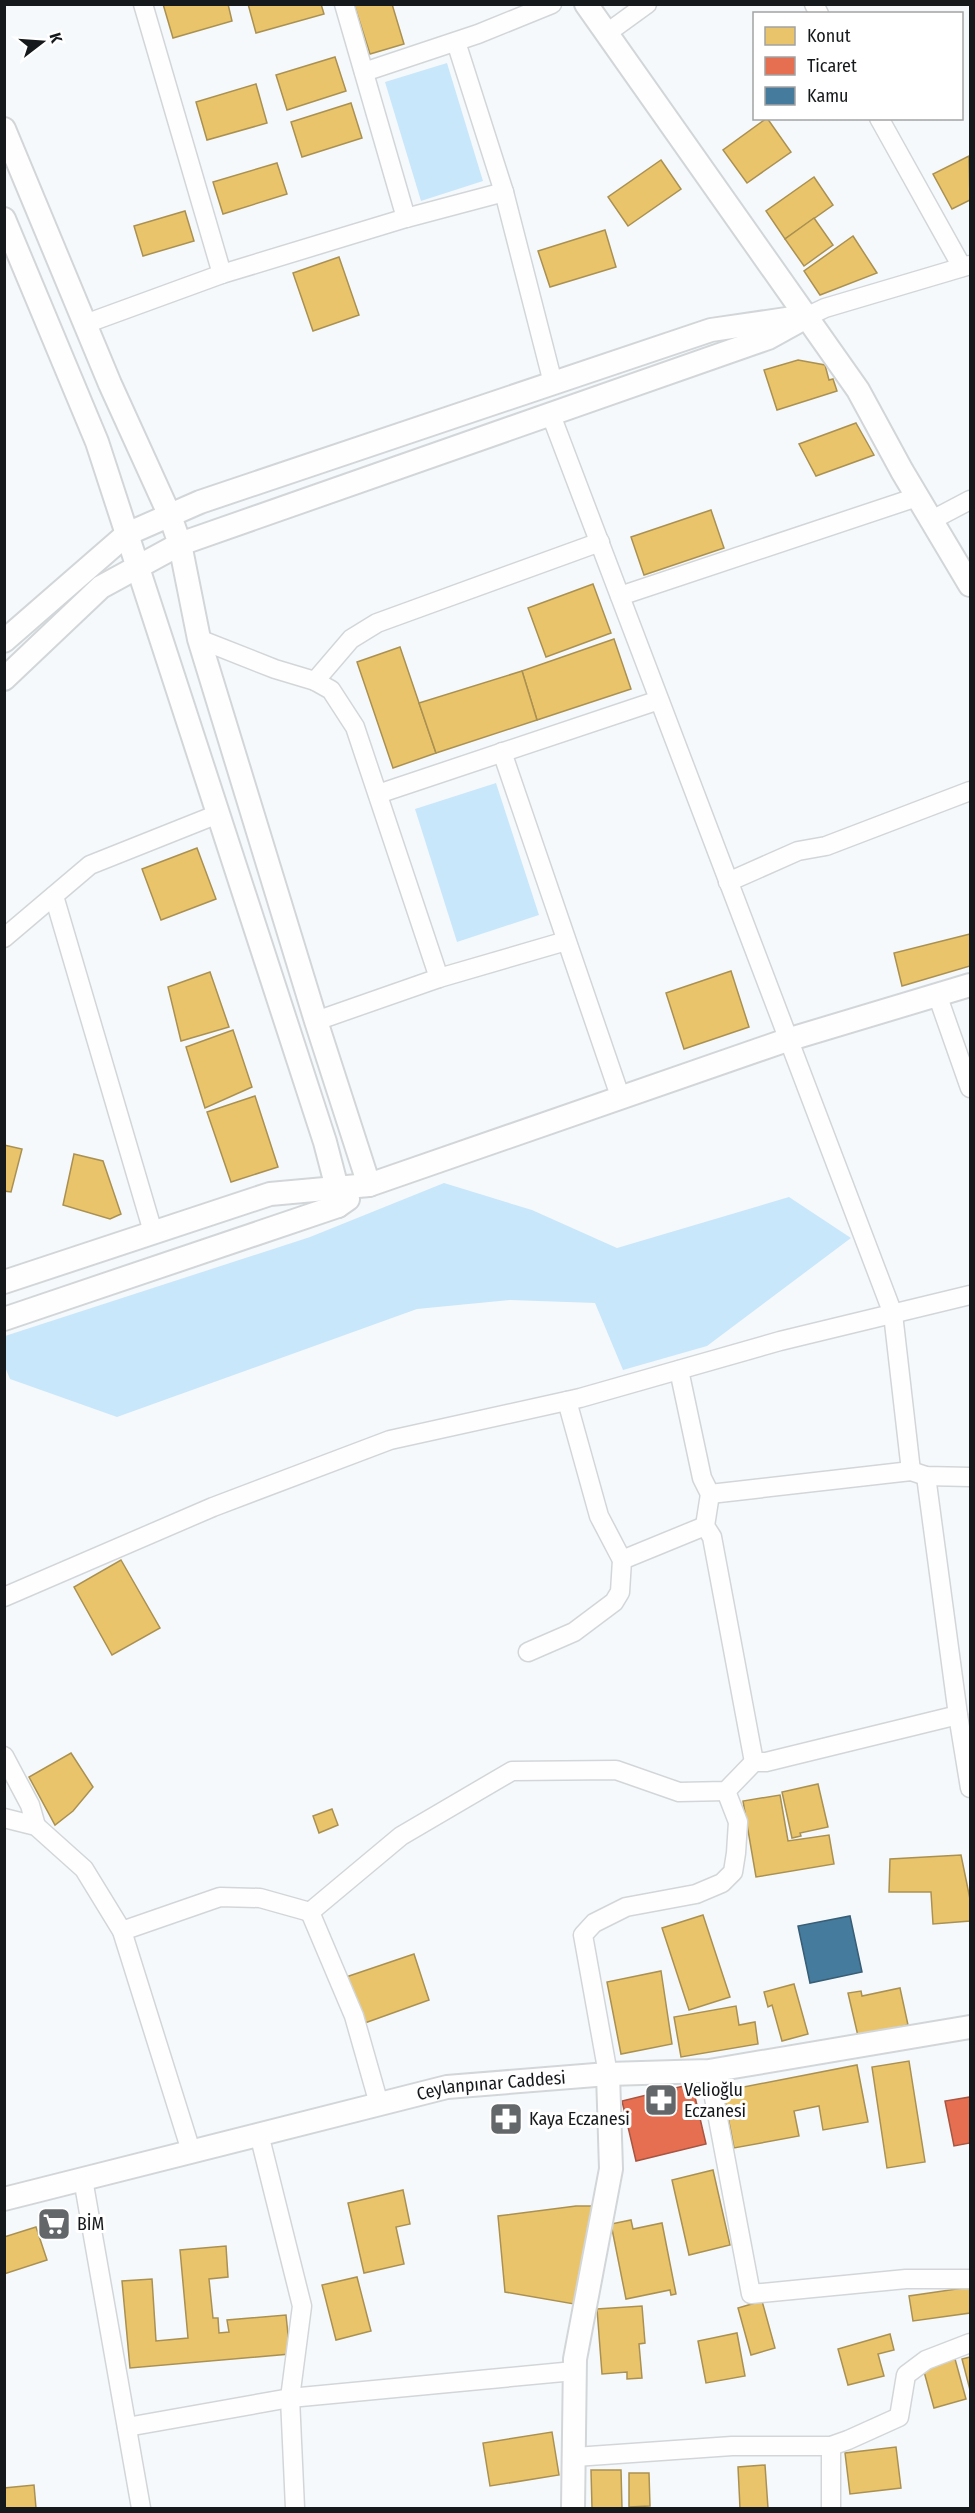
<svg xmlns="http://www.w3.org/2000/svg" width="975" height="2513" font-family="'Fira Sans Condensed',sans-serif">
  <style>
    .green { fill: #c9e7fb }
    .homes { fill: #e9c46a; stroke: #aa9152; stroke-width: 1.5 }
    .shops { fill: #e76f51; stroke: #a85541; stroke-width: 1.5 }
    .public { fill: #457b9d; stroke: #375e76; stroke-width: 1.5 }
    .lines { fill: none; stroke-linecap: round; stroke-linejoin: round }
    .minor-casing { stroke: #d3d6d8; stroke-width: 21 }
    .tertiary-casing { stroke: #d3d6d8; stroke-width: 26 }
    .minor { stroke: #fefeff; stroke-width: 18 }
    .tertiary { stroke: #fefeff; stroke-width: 22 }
    .labels { text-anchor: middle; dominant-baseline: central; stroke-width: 6; stroke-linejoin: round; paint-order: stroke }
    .street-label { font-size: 18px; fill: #16191b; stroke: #fff }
    .poi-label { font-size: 18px; fill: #16191b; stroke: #fff; text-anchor: start }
  </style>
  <rect width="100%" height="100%" fill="#f6f9fc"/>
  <g class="green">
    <path d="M447 63 483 181 421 201 385 82Z"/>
    <path d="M496 783 539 915 457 942 415 809Z"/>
    <path d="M444 1183 532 1210 617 1248 789 1197 851 1238 707 1346 623 1370 595 1303 510 1300 417 1309 117 1417 10 1379 5 1367V1336L310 1237Z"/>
  </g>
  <g class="homes">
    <path d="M163 4H228L232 21 173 38Z"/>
    <path d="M248 4H321L324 14 256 33Z"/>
    <path d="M354 4H392L404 44 370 54Z"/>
    <path d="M335 57 346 91 287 110 276 75Z"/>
    <path d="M256 84 267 123 207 140 196 102Z"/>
    <path d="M351 103 362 138 302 157 291 122Z"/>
    <path d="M767 118 791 152 747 183 723 150Z"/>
    <path d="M969 156 970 200 952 209 933 174Z"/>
    <path d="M661 160 681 189 628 226 608 197Z"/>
    <path d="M277 163 287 194 223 214 213 182Z"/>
    <path d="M814 177 833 205 785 239 766 211Z"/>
    <path d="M185 211 194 241 143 256 134 226Z"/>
    <path d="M814 218 833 245 804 266 785 239Z"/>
    <path d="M605 230 616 267 550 287 538 251Z"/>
    <path d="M853 236 877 273 820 295 804 271Z"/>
    <path d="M339 257 359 315 313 331 293 273Z"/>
    <path d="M798 360 825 365 829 380 833 379 837 391 777 410 764 370Z"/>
    <path d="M856 423 874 455 816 476 799 444Z"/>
    <path d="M711 510 724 548 644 575 631 537Z"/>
    <path d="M593 584 611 633 546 657 528 608Z"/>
    <path d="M614 639 631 689 537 720 522 671Z"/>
    <path d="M400 647 436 753 393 768 357 662Z"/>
    <path d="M522 671 537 720 436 753 419 703Z"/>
    <path d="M197 848 216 899 161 920 142 869Z"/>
    <path d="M970 934V966L902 986 894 953Z"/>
    <path d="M731 971 749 1027 684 1049 666 993Z"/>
    <path d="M210 972 229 1027 181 1041 168 987Z"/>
    <path d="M233 1030 252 1087 205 1108 186 1047Z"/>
    <path d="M255 1096 278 1167 231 1182 207 1112Z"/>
    <path d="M4 1145 22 1149 11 1192 4 1191Z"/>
    <path d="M74 1154 103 1161 121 1214 110 1219 63 1205Z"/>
    <path d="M121 1560 160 1628 112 1655 74 1587Z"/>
    <path d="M71 1753 93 1787 73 1811 55 1825 29 1777Z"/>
    <path d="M818 1784 828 1827 800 1833 801 1836 792 1838 782 1792Z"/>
    <path d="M780 1795 788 1841 829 1835 834 1864 756 1877 743 1801Z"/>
    <path d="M332 1809 338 1825 319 1833 313 1816Z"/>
    <path d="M961 1855 970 1899V1921L933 1924 931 1892H889L890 1859Z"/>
    <path d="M703 1915 730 1997 689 2010 662 1928Z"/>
    <path d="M414 1954 429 2000 362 2024 346 1977Z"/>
    <path d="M661 1971 672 2044 621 2054 607 1982Z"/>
    <path d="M794 1984 808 2034 782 2041 772 2005 768 2007 764 1992Z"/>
    <path d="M900 1988 908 2025 858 2036 848 1993 861 1991 862 1996Z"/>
    <path d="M736 2006 739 2025 755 2022 758 2044 681 2057 674 2017Z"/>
    <path d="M909 2061 925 2162 887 2168 872 2067Z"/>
    <path d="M857 2065 868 2122 823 2130 819 2106 794 2111 799 2136 734 2148 723 2091Z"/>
    <path d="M713 2170 730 2245 689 2255 672 2180Z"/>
    <path d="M403 2190 410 2224 396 2227 404 2264 364 2273 348 2203Z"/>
    <path d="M576 2206H592L574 2304 505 2292 498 2216Z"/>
    <path d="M631 2220 633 2229 662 2223 676 2294 671 2295 670 2290 626 2299 611 2224Z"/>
    <path d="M36 2227 47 2260 4 2274V2237Z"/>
    <path d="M226 2246 228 2277 209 2279 213 2318H218L219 2333 229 2332 227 2320 286 2315 290 2354 130 2368 122 2281 152 2279 156 2341 188 2338 180 2250Z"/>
    <path d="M357 2277 371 2331 336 2340 322 2285Z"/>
    <path d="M970 2287V2313L913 2321 909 2296Z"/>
    <path d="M762 2301 775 2348 751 2355 738 2308Z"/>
    <path d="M642 2306 645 2343 639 2344 642 2378 627 2379V2372L602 2374 597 2309Z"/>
    <path d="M737 2333 745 2376 706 2383 698 2341Z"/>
    <path d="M890 2334 894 2350 878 2354 884 2376 848 2385 838 2349Z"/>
    <path d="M970 2357V2390L962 2359Z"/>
    <path d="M955 2359 966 2399 934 2408 923 2368Z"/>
    <path d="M552 2432 559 2475 490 2486 483 2443Z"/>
    <path d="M896 2447 901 2488 850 2494 845 2453Z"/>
    <path d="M765 2465 768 2508H740L738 2467Z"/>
    <path d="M591 2470H621L622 2508H645H592Z"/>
    <path d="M629 2473H649L650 2506 629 2507Z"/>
    <path d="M34 2485 36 2508H4V2488Z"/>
  </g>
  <g class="shops">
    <path d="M692 2084 706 2144 636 2161 622 2101Z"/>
    <path d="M970 2097V2143L954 2146 945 2101Z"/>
  </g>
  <path class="public" d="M850 1916 862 1972 810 1983 798 1926Z"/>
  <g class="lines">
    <defs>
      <g id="minor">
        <path d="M143 4 222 274"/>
        <path d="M344 4 406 218"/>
        <path d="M814 4 819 14"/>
        <path d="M607 33 647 4"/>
        <path d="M456 42 504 192 553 383"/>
        <path d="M364 72 478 34 552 4"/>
        <path d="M879 118 962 267"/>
        <path d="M806 317 825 308 970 265"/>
        <path d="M85 324 222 274 406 218 504 192"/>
        <path d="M551 415 893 1314 911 1471"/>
        <path d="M932 520 970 500"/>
        <path d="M620 596 917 497"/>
        <path d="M199 639 275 669 315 681 331 690 355 727 439 978"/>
        <path d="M315 681 351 639 377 623 600 542"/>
        <path d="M502 752 621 1099"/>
        <path d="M378 794 659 700"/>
        <path d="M728 882 798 851 826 846 970 791"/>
        <path d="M54 896 153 1232"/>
        <path d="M4 938 90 865 218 814"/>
        <path d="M938 997 970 1088"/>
        <path d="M316 1021 439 978 566 941"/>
        <path d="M679 1370 702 1478 710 1494 705 1526 712 1537 754 1762"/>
        <path d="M926 1476 958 1715 970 1788"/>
        <path d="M710 1494 911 1471 926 1476 970 1477"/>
        <path d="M622 1560 705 1526"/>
        <path d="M4 1597 213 1507 390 1440 580 1398 780 1341 970 1295"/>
        <path d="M528 1652 574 1632 614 1602 620 1592 622 1560 599 1516 567 1401"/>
        <path d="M4 1756 30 1805 36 1826"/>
        <path d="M4 1818 36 1826 84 1869 122 1931 191 2151"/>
        <path d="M310 1912 401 1836 512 1771 616 1770 679 1792 726 1791 754 1762H766L958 1715"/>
        <path d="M310 1912 354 2016 379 2104"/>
        <path d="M122 1931 220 1897 260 1898 310 1912"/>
        <path d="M709 2071 751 2294 906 2279H970"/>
        <path d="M608 2074 583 1935 594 1923 626 1907 696 1894 722 1883 733 1872 736 1853 738 1822 726 1791"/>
        <path d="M259 2134 302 2306 290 2398 295 2508"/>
        <path d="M83 2179 141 2508"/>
        <path d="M127 2427 290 2398 574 2371"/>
        <path d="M831 2446V2508"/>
        <path d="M575 2457 732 2446H831L848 2440 899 2417 906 2375 926 2360 970 2343"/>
      </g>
      <g id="tertiary">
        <path d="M586 4 858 390 902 471 970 585"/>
        <path d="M4 129 110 384 170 516 180 544 199 639 316 1021 369 1185"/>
        <path d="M4 219 97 442 325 1142 337 1188 338 1206"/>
        <path d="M4 641 127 534 200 502 711 330 793 318"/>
        <path d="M4 679 101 587 180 544 768 338 806 317"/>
        <path d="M4 1282 270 1194 369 1185 787 1040 970 985"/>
        <path d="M4 1319 338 1206 348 1199"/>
        <path id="s1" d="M4 2199 447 2087 608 2074 709 2071 970 2027"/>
        <path d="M573 2508 575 2359 611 2169 608 2074"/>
      </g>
    </defs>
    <use href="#minor" class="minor-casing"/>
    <use href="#tertiary" class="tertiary-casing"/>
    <use href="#minor" class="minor"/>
    <use href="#tertiary" class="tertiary"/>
  </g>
  <defs>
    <symbol id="pharmacy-square" viewBox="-11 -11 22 22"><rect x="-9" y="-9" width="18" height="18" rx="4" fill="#64676a" stroke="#fff"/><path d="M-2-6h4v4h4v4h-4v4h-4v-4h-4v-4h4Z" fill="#fff"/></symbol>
    <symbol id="supermarket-square" viewBox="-11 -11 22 22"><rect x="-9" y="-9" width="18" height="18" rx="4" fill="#64676a" stroke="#fff"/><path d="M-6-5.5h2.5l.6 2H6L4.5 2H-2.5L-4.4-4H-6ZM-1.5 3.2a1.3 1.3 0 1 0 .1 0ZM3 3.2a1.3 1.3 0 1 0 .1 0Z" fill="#fff"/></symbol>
  </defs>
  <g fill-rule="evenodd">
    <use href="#pharmacy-square" x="642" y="2081" width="38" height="38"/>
    <use href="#pharmacy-square" x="487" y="2100" width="38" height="38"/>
    <use href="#supermarket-square" x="35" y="2205" width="38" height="38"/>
  </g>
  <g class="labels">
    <g class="street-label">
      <text stroke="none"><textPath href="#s1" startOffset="501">Ceylanpınar Caddesi</textPath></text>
    </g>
    <g class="poi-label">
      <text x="684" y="2090">Velioğlu<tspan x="684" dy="21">Eczanesi</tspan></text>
      <text x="529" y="2119">Kaya Eczanesi</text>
      <text x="77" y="2224">BİM</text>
    </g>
  </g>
  <rect width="975" height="2513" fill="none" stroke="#16191b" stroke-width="12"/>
  <rect x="753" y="12" width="210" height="108" fill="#ffffff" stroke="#a2a3a4" stroke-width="1.5"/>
  <rect x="765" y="27" width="30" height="18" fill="#e9c46a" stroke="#a2a3a4" stroke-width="1.5"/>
  <text x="807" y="42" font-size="18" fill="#16191b">Konut</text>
  <rect x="765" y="57" width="30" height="18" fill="#e76f51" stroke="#a2a3a4" stroke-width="1.5"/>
  <text x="807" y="72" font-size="18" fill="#16191b">Ticaret</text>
  <rect x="765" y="87" width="30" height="18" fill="#457b9d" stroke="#a2a3a4" stroke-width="1.5"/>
  <text x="807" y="102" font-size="18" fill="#16191b">Kamu</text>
  <g transform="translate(42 42) rotate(73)" stroke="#ffffff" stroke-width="4.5" paint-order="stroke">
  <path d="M0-4.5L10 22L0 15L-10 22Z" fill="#16191b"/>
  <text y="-9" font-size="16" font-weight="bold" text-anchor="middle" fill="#16191b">K</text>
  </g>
</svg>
